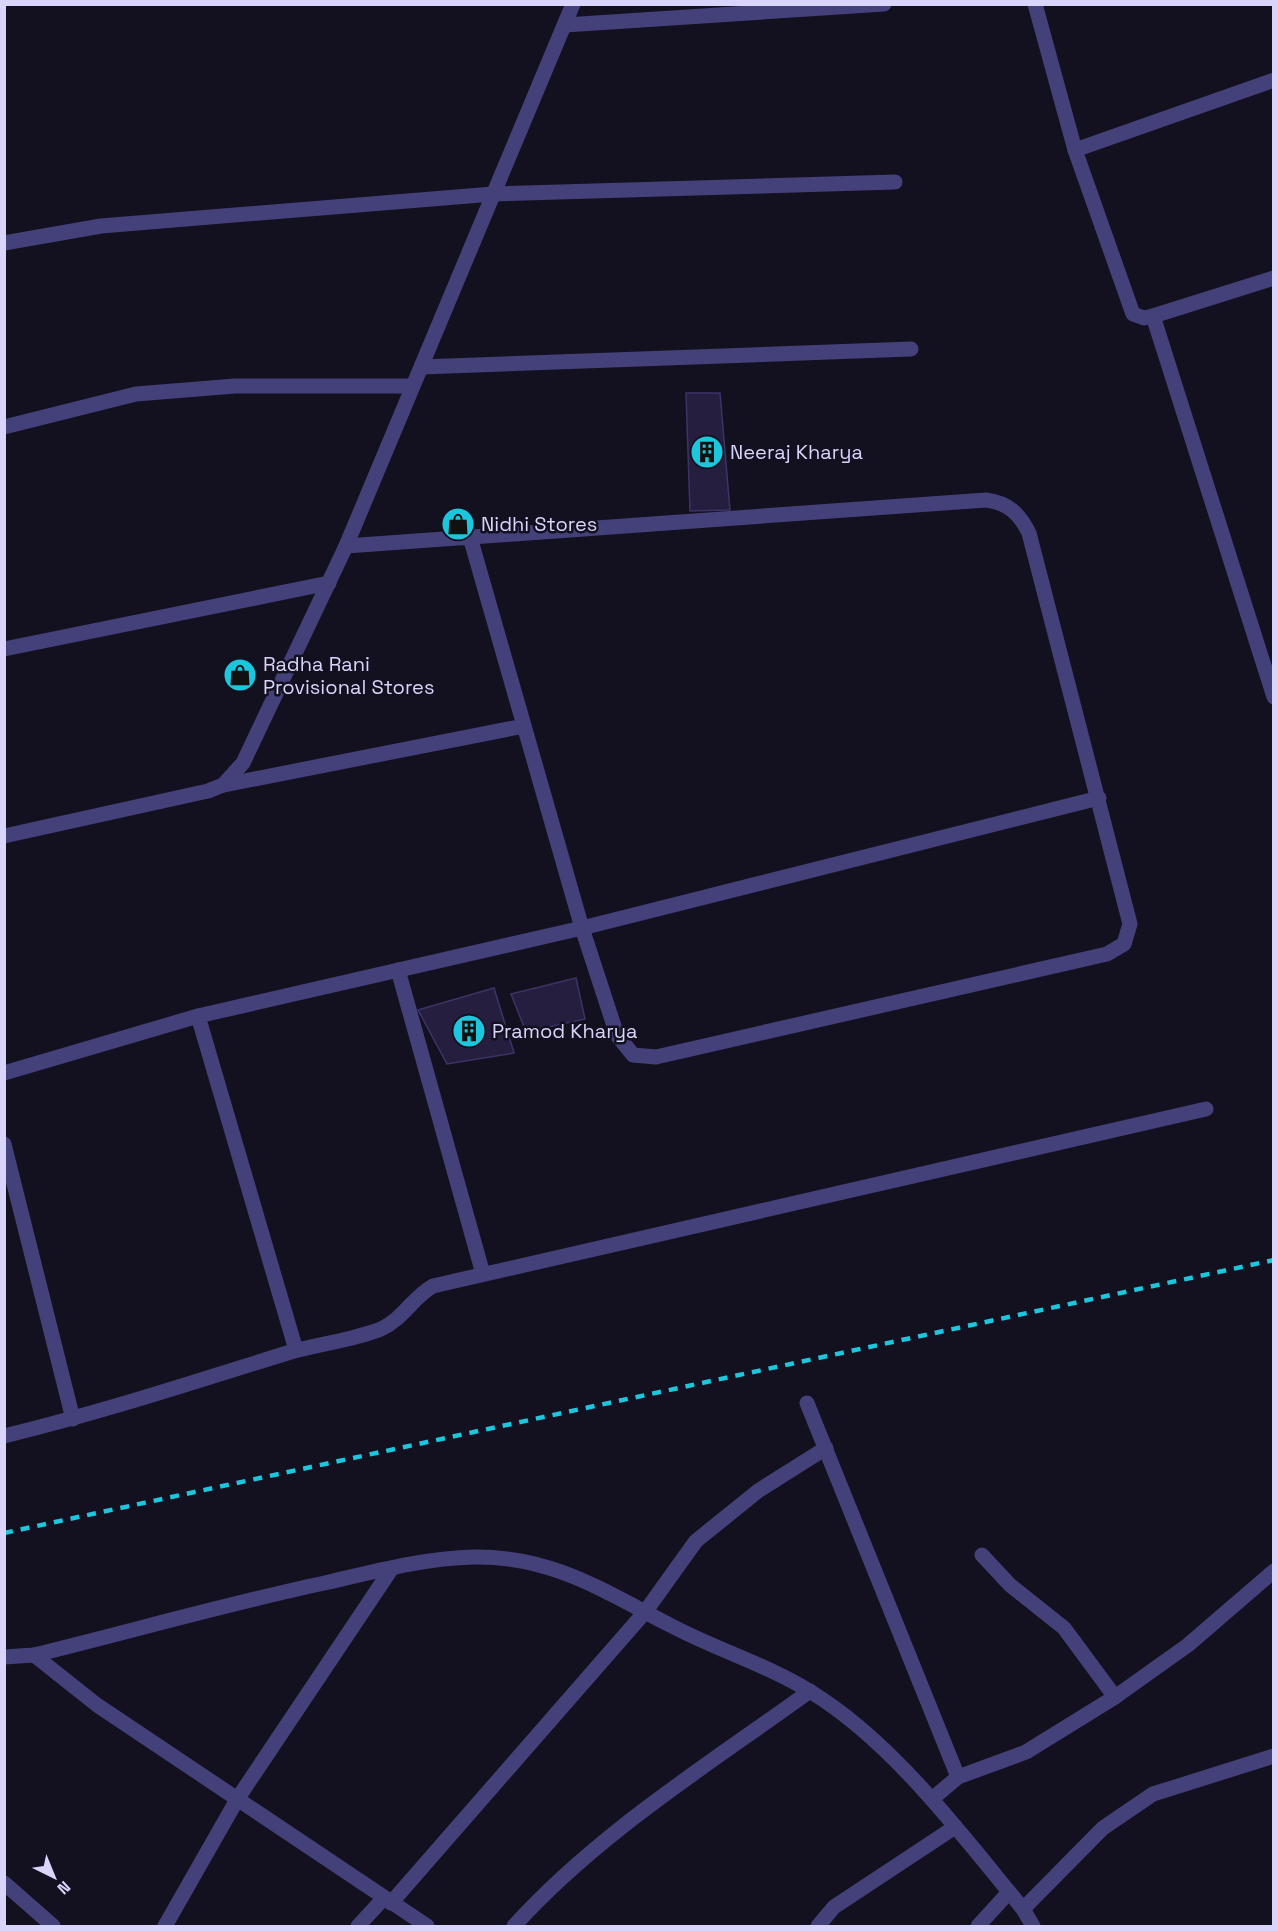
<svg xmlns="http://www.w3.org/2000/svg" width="1278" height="1931" font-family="'Space Grotesk',sans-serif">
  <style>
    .building { fill: #251e3e; stroke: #3e3367; stroke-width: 1.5 }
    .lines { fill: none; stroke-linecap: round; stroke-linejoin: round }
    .street { stroke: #444079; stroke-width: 15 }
    .rail { stroke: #1cc6dd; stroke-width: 4.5; stroke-dasharray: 9 8; stroke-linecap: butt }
    .labels { text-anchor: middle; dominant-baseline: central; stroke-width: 5; stroke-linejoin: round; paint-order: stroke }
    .poi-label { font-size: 20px; fill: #d9d4fa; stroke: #131020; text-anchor: start }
  </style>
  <rect width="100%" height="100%" fill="#131020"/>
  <g class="building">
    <path d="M686 393H720L730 510 690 511Z"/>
    <path d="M576 978 585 1019 526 1032 511 994Z"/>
    <path d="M494 988 514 1053 447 1064 418 1010Z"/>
  </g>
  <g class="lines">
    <g class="street">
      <path d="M1035 4 1075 150 1133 314 1144 318 1153 316 1274 278"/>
      <path d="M565 25 884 4"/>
      <path d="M1075 150 1274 80"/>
      <path d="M4 243 101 226 493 194 895 182"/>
      <path d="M1153 316 1274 697"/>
      <path d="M421 367 911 349"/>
      <path d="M4 427 136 394 235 386H412"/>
      <path d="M346 546 986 500C1008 503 1019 513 1029 533L1130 924 1124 944 1107 954 656 1057 633 1055 617 1035 582 928 470 537"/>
      <path d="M4 649 329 583"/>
      <path d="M224 785 524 726"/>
      <path d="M4 836 208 791 223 785 243 763 346 546 573 4"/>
      <path d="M398 970 483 1274"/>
      <path d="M198 1016 296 1350"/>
      <path d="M4 1073 198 1016 582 928 1099 798"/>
      <path d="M4 1144 73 1419"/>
      <path d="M807 1403 958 1777"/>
      <path d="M4 1436C99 1413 191 1383 284 1354 316 1344 351 1341 381 1329 403 1319 413 1297 433 1286L1206 1109"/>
      <path d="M982 1555 1010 1585 1064 1628 1115 1697"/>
      <path d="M34 1655 97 1705 427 1926"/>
      <path d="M4 1657 34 1655C132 1631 230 1603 329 1582 376 1571 426 1558 474 1557 551 1556 602 1590 668 1624 714 1649 766 1664 811 1692 893 1742 962 1835 1023 1909L1033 1926"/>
      <path d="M932 1799 958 1777 1026 1752 1115 1697 1188 1645 1274 1571"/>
      <path d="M4 1883 53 1926"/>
      <path d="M391 1903 645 1612 696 1541 758 1491 826 1448"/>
      <path d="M1023 1909 1103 1828 1153 1794 1274 1756"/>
      <path d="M165 1926 238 1798 392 1568"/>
      <path d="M358 1926 384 1898"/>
      <path d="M514 1926C598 1833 708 1765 810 1691"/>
      <path d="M818 1926 834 1907 955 1827"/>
      <path d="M978 1926 1009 1892"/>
    </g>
    <path class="rail" d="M4 1533 1274 1260"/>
  </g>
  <defs>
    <symbol id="building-disc" viewBox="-11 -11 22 22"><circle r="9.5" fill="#1cc6dd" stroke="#131020"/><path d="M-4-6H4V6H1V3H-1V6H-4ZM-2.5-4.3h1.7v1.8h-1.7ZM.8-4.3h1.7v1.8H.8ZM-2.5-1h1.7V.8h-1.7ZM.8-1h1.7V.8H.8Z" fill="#111"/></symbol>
    <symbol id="shop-disc" viewBox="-11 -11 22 22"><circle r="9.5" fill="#1cc6dd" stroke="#131020"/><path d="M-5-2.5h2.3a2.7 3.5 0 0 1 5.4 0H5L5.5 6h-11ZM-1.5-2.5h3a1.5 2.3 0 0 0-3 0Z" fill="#111"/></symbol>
  </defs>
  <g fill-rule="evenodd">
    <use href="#building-disc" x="688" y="433" width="38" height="38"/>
    <use href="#shop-disc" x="439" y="505" width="38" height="38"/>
    <use href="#shop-disc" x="221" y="656" width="38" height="38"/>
    <use href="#building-disc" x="450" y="1012" width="38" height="38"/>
  </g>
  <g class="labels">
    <g class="poi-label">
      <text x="730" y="452">Neeraj Kharya</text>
      <text x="481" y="524">Nidhi Stores</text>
      <text x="263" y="664">Radha Rani<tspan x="263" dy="23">Provisional Stores</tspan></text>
      <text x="492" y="1031">Pramod Kharya</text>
    </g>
  </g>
  <rect width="1278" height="1931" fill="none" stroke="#d9d4fa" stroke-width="12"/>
  <g transform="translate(54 1877) rotate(137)" stroke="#131020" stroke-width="4.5" paint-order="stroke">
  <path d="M0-4.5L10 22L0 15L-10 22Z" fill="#d9d4fa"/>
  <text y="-9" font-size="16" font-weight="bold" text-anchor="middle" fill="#d9d4fa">N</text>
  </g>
</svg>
